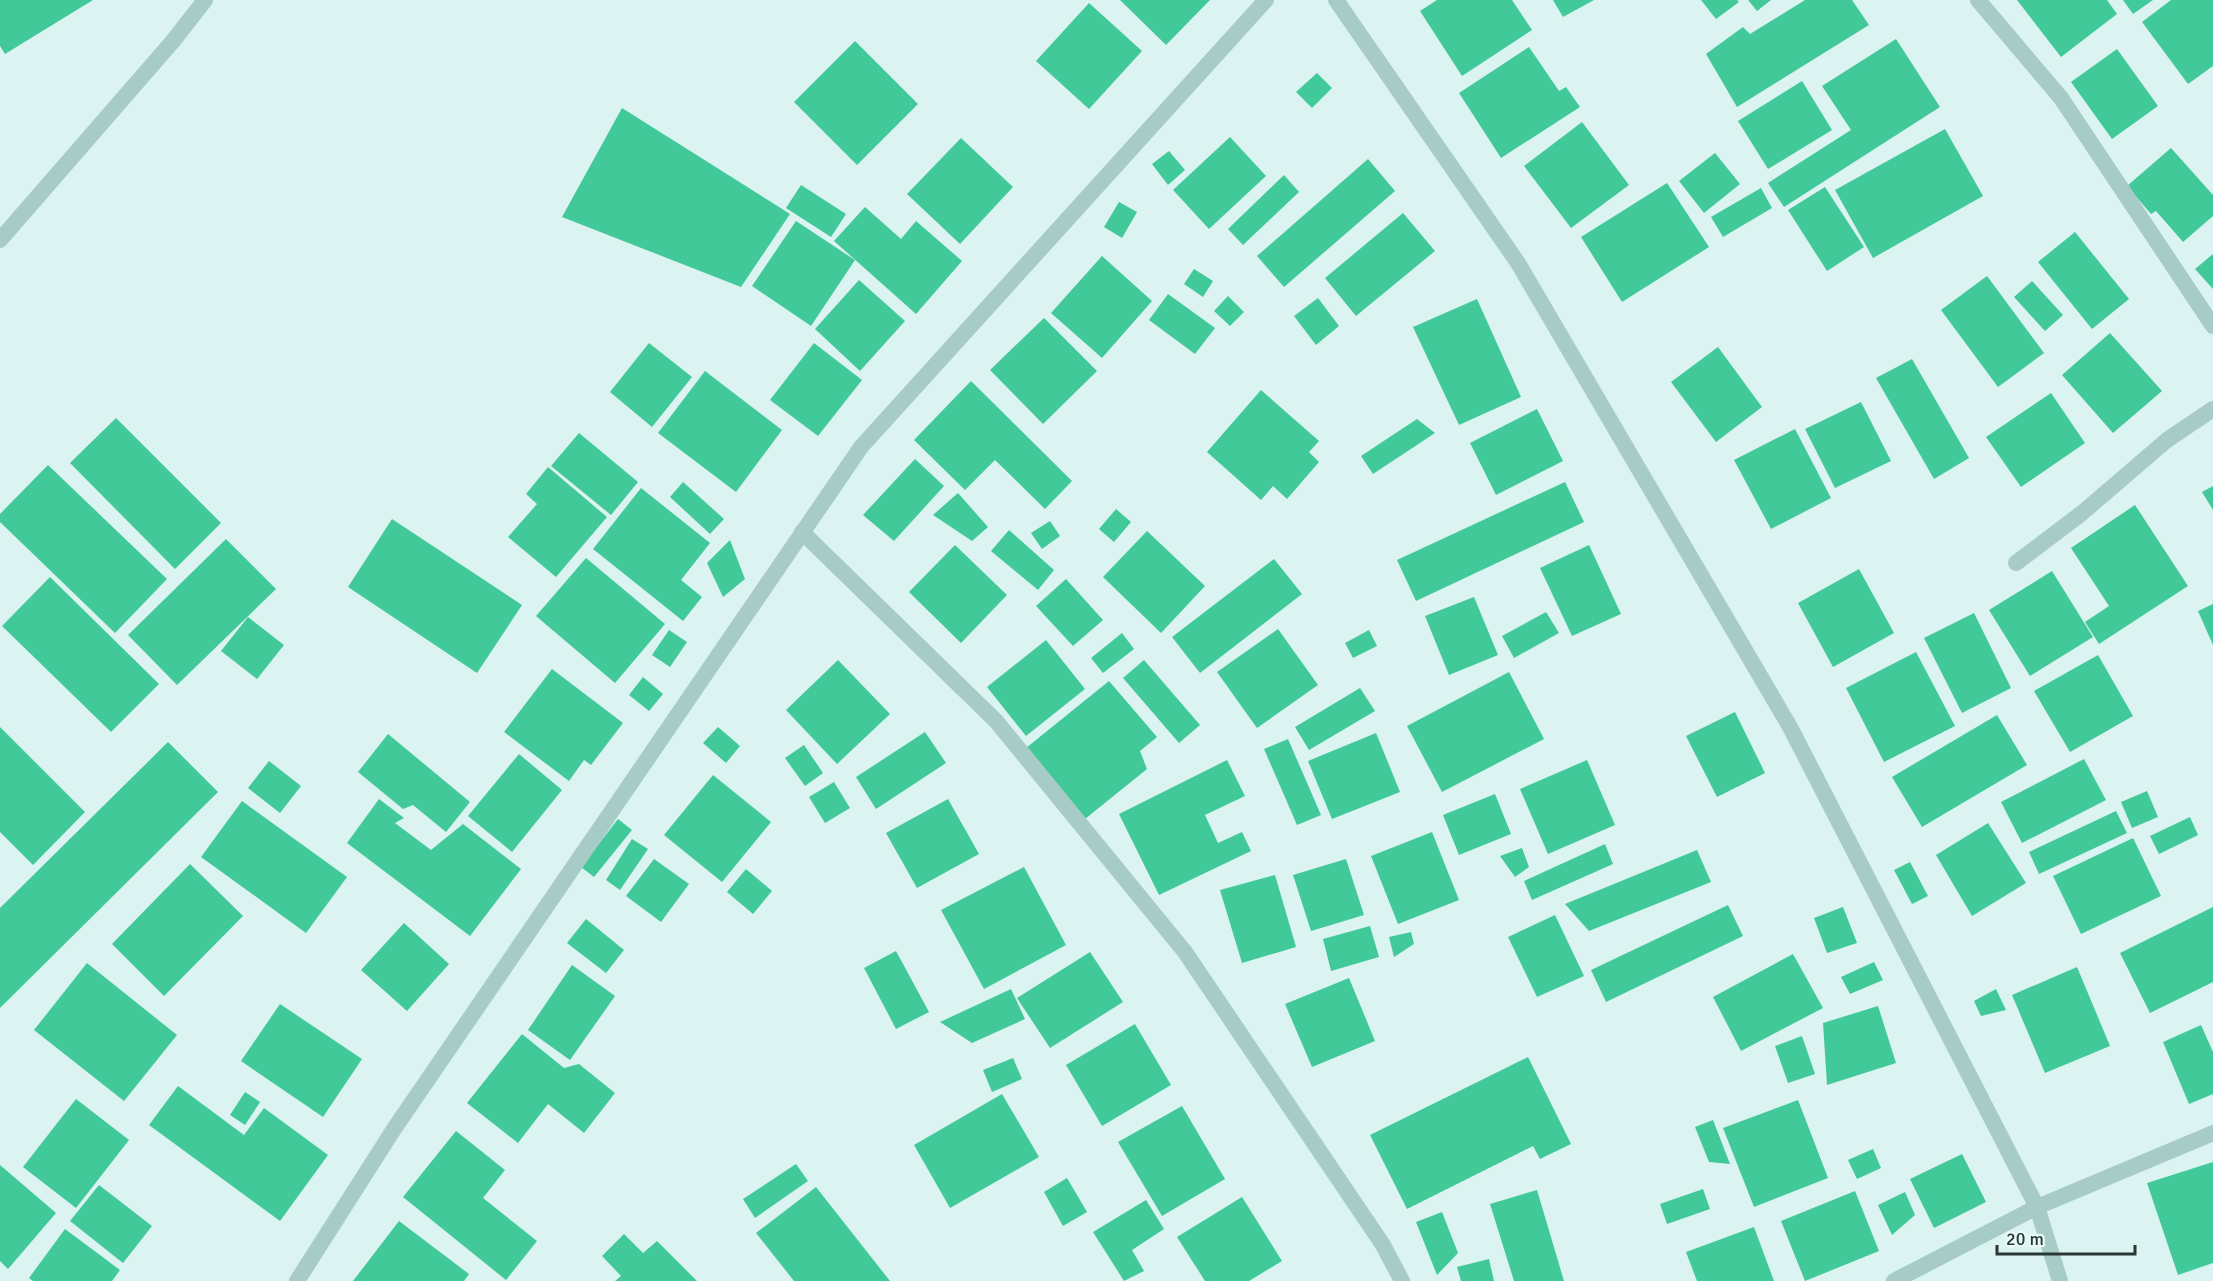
<svg xmlns="http://www.w3.org/2000/svg" width="2213" height="1281" font-family="Signika,sans-serif">
  <style>
    .building { fill: #42c99a }
    .lines { fill: none; stroke-linecap: round; stroke-linejoin: round }
    .minor { stroke: #a7cbc6; stroke-width: 16 }
  </style>
  <rect width="100%" height="100%" fill="#dbf3f1"/>
  <g class="building">
    <path d="M0 0H93L5 54 0 46Z"/>
    <path d="M1120 0H1210L1166 45Z"/>
    <path d="M1437 0H1512L1532 30 1462 76 1420 11Z"/>
    <path d="M1553 0H1594L1563 17Z"/>
    <path d="M1701 0H1737L1739 2 1716 19Z"/>
    <path d="M1748 0H1771L1757 11Z"/>
    <path d="M1805 0H1852L1869 25 1737 107 1706 54 1743 27 1750 34Z"/>
    <path d="M2017 0H2107L2117 14 2061 57Z"/>
    <path d="M2123 0H2153L2133 14Z"/>
    <path d="M2171 0H2213V66L2188 84 2142 22Z"/>
    <path d="M1089 3 1142 51 1089 109 1036 61Z"/>
    <path d="M1896 39 1940 107 1784 207 1768 183 1851 130 1822 86Z"/>
    <path d="M855 41 918 104 857 165 794 102Z"/>
    <path d="M1529 47 1559 91 1566 87 1580 107 1501 158 1459 93Z"/>
    <path d="M2117 49 2158 106 2112 139 2071 82Z"/>
    <path d="M1317 73 1332 88 1312 108 1296 92Z"/>
    <path d="M1802 81 1832 130 1768 169 1738 121Z"/>
    <path d="M622 108 790 214 741 287 562 217Z"/>
    <path d="M1582 122 1629 185 1571 228 1524 166Z"/>
    <path d="M1945 129 1983 196 1873 258 1835 190Z"/>
    <path d="M1230 137 1266 176 1209 229 1173 190Z"/>
    <path d="M961 138 1013 187 960 244 907 194Z"/>
    <path d="M2171 148 2213 195V216L2183 242 2156 211 2151 214 2127 186Z"/>
    <path d="M1169 151 1185 170 1168 185 1152 164Z"/>
    <path d="M1715 153 1740 184 1704 213 1679 181Z"/>
    <path d="M1368 159 1395 191 1284 287 1257 256Z"/>
    <path d="M1284 175 1299 192 1243 245 1228 229Z"/>
    <path d="M1667 183 1709 247 1622 302 1581 237Z"/>
    <path d="M801 185 846 214 831 237 786 208Z"/>
    <path d="M1825 187 1864 247 1827 271 1788 210Z"/>
    <path d="M1761 188 1772 208 1723 237 1711 217Z"/>
    <path d="M1119 202 1137 212 1122 238 1104 227Z"/>
    <path d="M865 207 901 239 916 221 962 261 916 314 834 241Z"/>
    <path d="M1403 213 1435 251 1356 316 1325 278Z"/>
    <path d="M796 221 855 260 811 326 752 286Z"/>
    <path d="M2075 232 2129 299 2092 329 2038 262Z"/>
    <path d="M2213 254V289L2195 269Z"/>
    <path d="M1102 256 1152 301 1102 358 1051 313Z"/>
    <path d="M1194 269 1213 281 1203 297 1184 284Z"/>
    <path d="M1987 276 2044 353 1998 387 1941 310Z"/>
    <path d="M859 280 905 321 860 371 815 329Z"/>
    <path d="M2032 281 2063 315 2045 331 2014 297Z"/>
    <path d="M1168 294 1215 328 1195 354 1149 320Z"/>
    <path d="M1228 296 1244 312 1230 326 1214 311Z"/>
    <path d="M1318 298 1339 326 1316 345 1294 316Z"/>
    <path d="M1477 299 1521 397 1459 425 1413 327Z"/>
    <path d="M1044 318 1097 371 1043 424 990 370Z"/>
    <path d="M2110 333 2162 391 2113 433 2062 375Z"/>
    <path d="M649 343 692 377 652 427 610 392Z"/>
    <path d="M814 343 862 380 818 436 770 400Z"/>
    <path d="M1718 347 1762 407 1716 442 1671 382Z"/>
    <path d="M1912 359 1969 458 1934 479 1876 378Z"/>
    <path d="M705 371 782 430 736 492 658 433Z"/>
    <path d="M971 381 1072 481 1045 509 995 460 965 490 914 440Z"/>
    <path d="M1261 390 1319 441 1309 452 1319 462 1287 499 1273 486 1261 500 1207 452Z"/>
    <path d="M2051 393 2085 443 2021 487 1986 437Z"/>
    <path d="M1861 402 1891 461 1835 488 1805 429Z"/>
    <path d="M1537 409 1563 461 1496 495 1470 443Z"/>
    <path d="M116 418 221 523 175 569 70 463Z"/>
    <path d="M1417 419 1435 433 1373 474 1361 456Z"/>
    <path d="M1795 429 1831 498 1771 529 1734 460Z"/>
    <path d="M579 433 638 482 611 515 551 466Z"/>
    <path d="M915 459 944 486 894 541 863 515Z"/>
    <path d="M48 465 167 579 115 633 0 522V514Z"/>
    <path d="M548 467 607 517 556 577 508 537 537 504 526 494Z"/>
    <path d="M683 482 724 519 710 534 670 497Z"/>
    <path d="M1565 482 1584 522 1416 601 1397 560Z"/>
    <path d="M2213 486V510L2202 492Z"/>
    <path d="M641 488 710 543 681 580 702 597 683 621 593 549Z"/>
    <path d="M958 493 988 527 972 541 933 515Z"/>
    <path d="M2135 505 2188 586 2099 644 2085 622 2109 606 2071 548Z"/>
    <path d="M1116 509 1131 522 1114 542 1099 529Z"/>
    <path d="M392 519 522 605 477 673 348 587Z"/>
    <path d="M1050 521 1060 536 1042 549 1031 533Z"/>
    <path d="M1009 530 1054 570 1038 590 991 551Z"/>
    <path d="M1147 531 1205 586 1161 633 1103 577Z"/>
    <path d="M226 539 276 589 177 685 128 635Z"/>
    <path d="M730 540 745 579 723 597 707 563Z"/>
    <path d="M955 545 1007 595 961 643 909 592Z"/>
    <path d="M1589 545 1621 614 1572 636 1540 568Z"/>
    <path d="M586 558 665 624 615 683 536 616Z"/>
    <path d="M1274 559 1302 594 1200 673 1172 637Z"/>
    <path d="M1859 569 1894 633 1833 667 1798 603Z"/>
    <path d="M2052 571 2093 637 2030 676 1989 610Z"/>
    <path d="M50 577 159 684 111 732 2 626Z"/>
    <path d="M1066 579 1103 620 1073 646 1036 606Z"/>
    <path d="M1474 597 1498 655 1449 675 1425 616Z"/>
    <path d="M2213 604V645L2198 611Z"/>
    <path d="M1546 612 1559 633 1514 658 1502 636Z"/>
    <path d="M1974 613 2011 688 1962 713 1924 638Z"/>
    <path d="M248 617 284 645 257 679 221 651Z"/>
    <path d="M1278 629 1318 685 1257 728 1217 672Z"/>
    <path d="M669 630 687 642 670 667 652 655Z"/>
    <path d="M1369 630 1377 646 1353 658 1345 643Z"/>
    <path d="M1122 633 1134 649 1103 673 1091 658Z"/>
    <path d="M1046 640 1085 689 1026 736 987 687Z"/>
    <path d="M1916 652 1955 726 1884 762 1846 688Z"/>
    <path d="M2098 655 2133 716 2070 752 2034 691Z"/>
    <path d="M838 660 890 714 837 764 786 710Z"/>
    <path d="M1144 660 1200 725 1179 743 1123 678Z"/>
    <path d="M552 669 623 723 591 765 584 760 569 781 504 732Z"/>
    <path d="M1509 672 1544 739 1442 792 1407 726Z"/>
    <path d="M643 677 663 694 649 711 629 695Z"/>
    <path d="M1109 681 1157 737 1140 751 1147 769 1085 819 1026 748Z"/>
    <path d="M1360 688 1375 711 1309 750 1295 727Z"/>
    <path d="M1735 712 1765 773 1717 797 1686 736Z"/>
    <path d="M1997 715 2027 765 1922 827 1892 777Z"/>
    <path d="M0 727 85 812 33 865 0 832Z"/>
    <path d="M718 727 740 746 726 763 703 743Z"/>
    <path d="M925 732 946 763 876 809 856 777Z"/>
    <path d="M1376 733 1400 792 1332 819 1308 761Z"/>
    <path d="M388 734 470 802 446 832 413 805 403 809 358 772Z"/>
    <path d="M1288 739 1321 815 1297 825 1264 749Z"/>
    <path d="M168 742 218 792 0 1008V908Z"/>
    <path d="M804 745 823 773 805 786 785 758Z"/>
    <path d="M519 754 562 790 512 852 468 816Z"/>
    <path d="M2084 759 2106 800 2022 843 2001 802Z"/>
    <path d="M1227 760 1245 796 1205 815 1218 843 1242 832 1251 851 1159 895 1119 814Z"/>
    <path d="M1587 760 1615 825 1548 854 1520 789Z"/>
    <path d="M269 761 301 786 280 813 248 788Z"/>
    <path d="M713 775 771 822 722 882 664 835Z"/>
    <path d="M834 782 850 808 825 823 809 797Z"/>
    <path d="M2147 791 2158 817 2132 828 2121 802Z"/>
    <path d="M1495 794 1511 834 1459 855 1443 815Z"/>
    <path d="M379 799 404 818 395 823 431 850 463 824 521 869 470 936 347 843Z"/>
    <path d="M948 799 979 854 917 888 886 833Z"/>
    <path d="M242 801 347 877 306 933 201 857Z"/>
    <path d="M2116 811 2127 833 2039 874 2029 852Z"/>
    <path d="M2190 817 2198 835 2159 854 2150 836Z"/>
    <path d="M618 819 632 830 594 877 581 867Z"/>
    <path d="M1988 823 2026 883 1972 916 1936 855Z"/>
    <path d="M1432 832 1459 900 1398 924 1371 856Z"/>
    <path d="M2133 838 2161 896 2081 934 2053 876Z"/>
    <path d="M632 839 648 849 620 890 606 880Z"/>
    <path d="M1605 844 1613 864 1532 900 1524 881Z"/>
    <path d="M1522 848 1529 867 1515 877 1500 856Z"/>
    <path d="M1697 850 1711 882 1589 931 1565 904Z"/>
    <path d="M654 859 689 884 661 922 626 896Z"/>
    <path d="M1346 859 1364 915 1311 931 1293 875Z"/>
    <path d="M1910 862 1928 896 1912 904 1894 870Z"/>
    <path d="M190 864 243 916 164 996 112 944Z"/>
    <path d="M1024 867 1066 945 984 989 941 910Z"/>
    <path d="M746 869 772 891 753 914 727 892Z"/>
    <path d="M1275 875 1296 947 1242 963 1220 890Z"/>
    <path d="M1728 905 1743 936 1606 1002 1591 970Z"/>
    <path d="M1843 907 1857 943 1827 953 1814 918Z"/>
    <path d="M2213 907V982L2150 1013 2120 953Z"/>
    <path d="M1555 915 1584 976 1537 997 1508 937Z"/>
    <path d="M586 919 624 950 606 973 567 943Z"/>
    <path d="M404 923 449 964 407 1011 361 970Z"/>
    <path d="M1370 926 1379 957 1331 971 1323 939Z"/>
    <path d="M1411 932 1414 944 1394 957 1389 937Z"/>
    <path d="M896 951 929 1012 896 1029 864 968Z"/>
    <path d="M1090 952 1123 1002 1050 1048 1017 998Z"/>
    <path d="M1793 954 1823 1008 1741 1051 1713 997Z"/>
    <path d="M1874 962 1883 980 1850 994 1841 977Z"/>
    <path d="M87 963 177 1035 124 1101 34 1030Z"/>
    <path d="M572 965 615 996 570 1060 528 1030Z"/>
    <path d="M2077 967 2110 1046 2045 1073 2012 995Z"/>
    <path d="M1349 978 1375 1041 1312 1067 1285 1004Z"/>
    <path d="M1011 989 1025 1019 972 1043 940 1022Z"/>
    <path d="M1996 989 2006 1010 1981 1016 1974 1001Z"/>
    <path d="M280 1004 362 1059 323 1117 241 1061Z"/>
    <path d="M1878 1006 1896 1063 1827 1085 1823 1023Z"/>
    <path d="M1135 1024 1171 1085 1102 1126 1066 1065Z"/>
    <path d="M2201 1025 2213 1052V1094L2189 1104 2163 1042Z"/>
    <path d="M522 1034 564 1068 579 1064 615 1093 584 1133 548 1104 518 1143 467 1103Z"/>
    <path d="M1802 1036 1815 1074 1788 1083 1775 1046Z"/>
    <path d="M1528 1057 1571 1144 1540 1159 1533 1146 1407 1209 1370 1135Z"/>
    <path d="M1013 1058 1022 1079 992 1092 983 1070Z"/>
    <path d="M178 1086 244 1135 264 1108 328 1155 280 1221 149 1125Z"/>
    <path d="M245 1092 260 1102 245 1125 230 1115Z"/>
    <path d="M1002 1094 1039 1157 950 1208 914 1145Z"/>
    <path d="M76 1099 129 1140 76 1208 23 1167Z"/>
    <path d="M1798 1100 1828 1178 1754 1207 1723 1128Z"/>
    <path d="M1182 1106 1225 1179 1162 1216 1118 1142Z"/>
    <path d="M1713 1120 1730 1164 1709 1162 1695 1127Z"/>
    <path d="M456 1131 505 1170 483 1198 537 1241 506 1280 403 1197Z"/>
    <path d="M1873 1149 1881 1168 1857 1179 1848 1160Z"/>
    <path d="M1962 1154 1986 1202 1934 1228 1910 1179Z"/>
    <path d="M2213 1162V1263L2178 1275 2147 1183Z"/>
    <path d="M796 1164 808 1181 755 1218 743 1199Z"/>
    <path d="M0 1165 56 1213 8 1269 0 1261Z"/>
    <path d="M1067 1178 1087 1212 1063 1226 1044 1192Z"/>
    <path d="M99 1185 152 1226 123 1263 70 1221Z"/>
    <path d="M816 1187 890 1281H794L756 1233Z"/>
    <path d="M1703 1189 1710 1209 1667 1224 1660 1204Z"/>
    <path d="M1537 1190 1564 1281H1514L1490 1204Z"/>
    <path d="M1855 1191 1879 1251 1805 1281 1781 1221Z"/>
    <path d="M1905 1192 1915 1215 1892 1235 1878 1205Z"/>
    <path d="M1242 1197 1282 1261 1249 1281H1205L1177 1237Z"/>
    <path d="M1146 1200 1164 1229 1132 1250 1144 1271 1124 1281 1093 1232Z"/>
    <path d="M1442 1212 1458 1253 1437 1275 1416 1222Z"/>
    <path d="M399 1221 469 1274 464 1281H353Z"/>
    <path d="M1754 1227 1774 1281H1697L1686 1252Z"/>
    <path d="M65 1229 120 1270 112 1281H33L29 1278Z"/>
    <path d="M624 1234 643 1253 657 1241 697 1281H615L621 1276 602 1256Z"/>
    <path d="M1489 1259 1494 1281H1461L1457 1267Z"/>
  </g>
  <g class="lines">
    <g class="minor">
      <path d="M1336 0 1518 263 1790 727 2037 1207 2060 1281"/>
      <path d="M1978 0 2061 98 2213 326"/>
      <path d="M0 240 173 41 205 0"/>
      <path d="M802 532 996 721 1185 952 1383 1245 1402 1281"/>
      <path d="M2016 563 2082 513 2167 440 2213 409"/>
      <path d="M297 1281 394 1129 861 447 1266 0"/>
      <path d="M1894 1281 2037 1207 2213 1133"/>
    </g>
  </g>
  <path d="M1997 1245v9h138v-9" fill="none" stroke="#283733" stroke-width="3"/>
  <text x="2006" y="1245" font-size="18" fill="#283733" stroke="#e8faf9" stroke-width="4.5" paint-order="stroke">20 m</text>
</svg>
